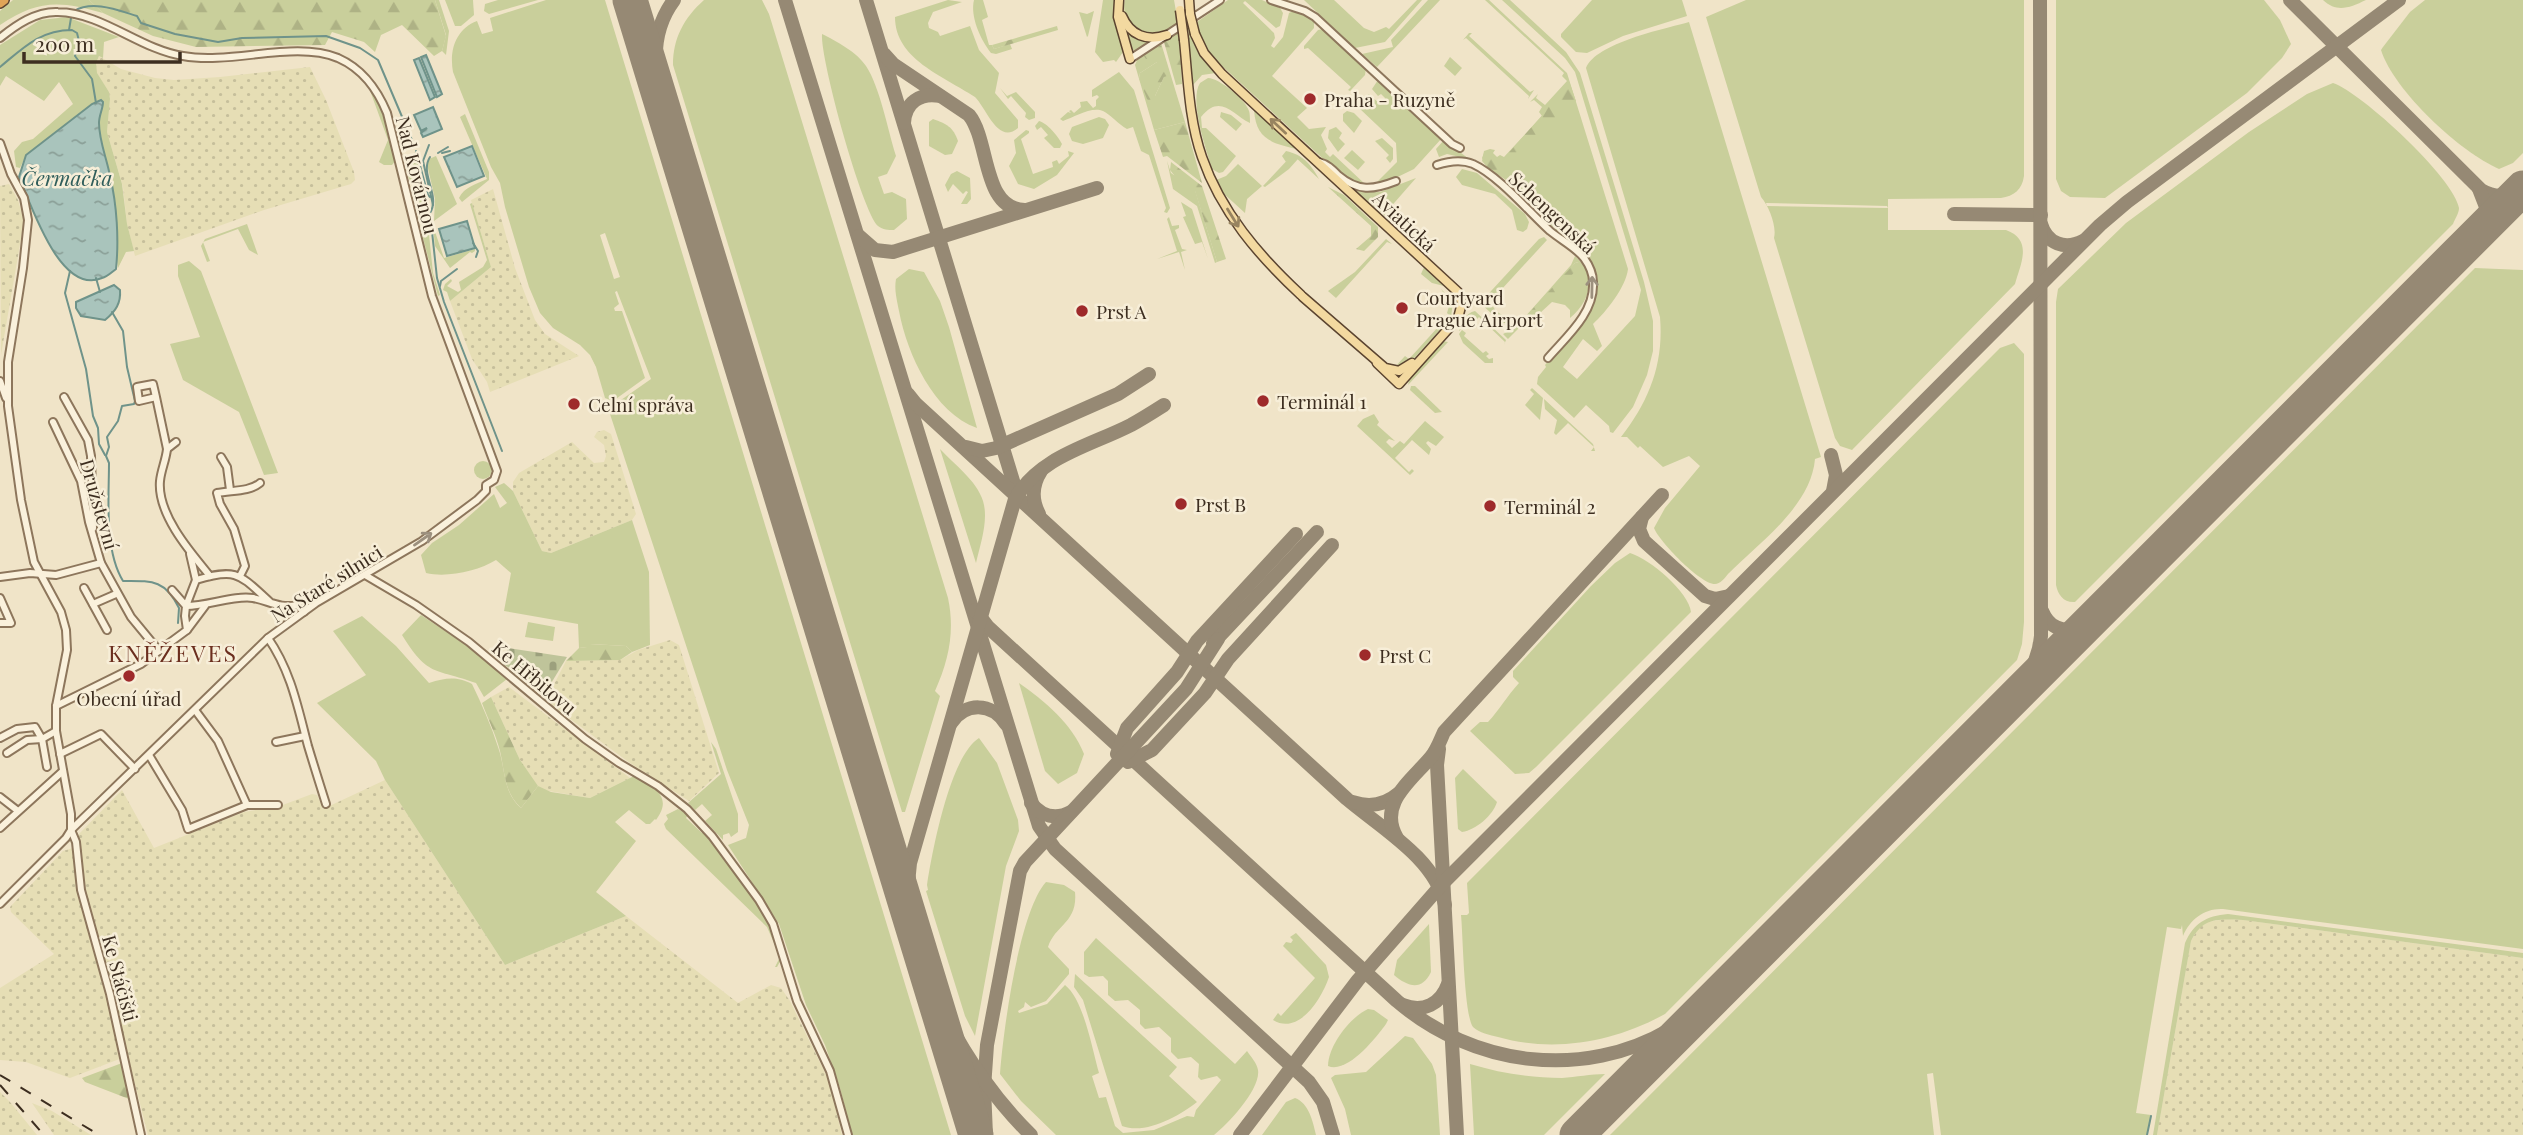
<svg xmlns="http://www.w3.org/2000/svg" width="2523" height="1135" font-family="'Playfair Display',serif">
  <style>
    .farmland { fill: url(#farmland-dots) }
    .grass { fill: #c9cf9b; fill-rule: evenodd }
    .forest { fill: url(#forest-firs) }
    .cemetery { fill: url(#cemetery-stones) }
    .water { fill: url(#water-ripples); stroke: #6f938a; stroke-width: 2 }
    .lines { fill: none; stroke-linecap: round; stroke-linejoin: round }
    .stream { stroke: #6f938a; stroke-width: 2 }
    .taxiway { stroke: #968974; stroke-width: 14 }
    .runway { stroke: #968974; stroke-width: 35 }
    .minor-casing { stroke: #8d765c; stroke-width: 10 }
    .major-casing { stroke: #5b4430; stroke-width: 11 }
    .highway-casing { stroke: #5b4430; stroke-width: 12 }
    .minor { stroke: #faf1dc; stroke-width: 6 }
    .major { stroke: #f3d9a0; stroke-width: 8 }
    .highway { stroke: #e0a458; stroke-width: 9 }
    .rail { stroke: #3d2e20; stroke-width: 2; stroke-dasharray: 12 12; stroke-linecap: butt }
    .major-bridge-casing { stroke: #5b4430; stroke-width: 11; stroke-linecap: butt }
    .major-bridge { stroke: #f3d9a0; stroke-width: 8 }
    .oneway { stroke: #988460 }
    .oneway2 { stroke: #9c907e }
    .poi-dot { fill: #9e2a2b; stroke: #f7eed8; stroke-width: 2.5 }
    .labels { text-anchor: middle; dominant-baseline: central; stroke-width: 5; stroke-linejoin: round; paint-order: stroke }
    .poi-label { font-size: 19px; fill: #3d2e20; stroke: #f7eed8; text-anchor: start }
    .street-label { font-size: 19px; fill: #3d2e20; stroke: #f7eed8 }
    .water-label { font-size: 21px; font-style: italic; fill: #2f5d5a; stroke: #f7eed8 }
    .quarter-label { font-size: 23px; letter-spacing: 2px; fill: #6b2e1e; stroke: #f7eed8 }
  </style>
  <defs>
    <pattern id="farmland-dots" width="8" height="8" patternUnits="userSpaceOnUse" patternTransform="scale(1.75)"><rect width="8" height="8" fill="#e6deb5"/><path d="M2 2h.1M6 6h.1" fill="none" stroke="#c6bf9b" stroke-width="1.8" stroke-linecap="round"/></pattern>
    <pattern id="forest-firs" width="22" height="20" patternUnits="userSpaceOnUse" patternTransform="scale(1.75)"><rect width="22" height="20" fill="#c9cf9b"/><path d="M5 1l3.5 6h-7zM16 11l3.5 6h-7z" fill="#aeb285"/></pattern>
    <pattern id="cemetery-stones" width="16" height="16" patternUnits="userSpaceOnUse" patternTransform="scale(1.75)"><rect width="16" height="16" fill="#bfc49a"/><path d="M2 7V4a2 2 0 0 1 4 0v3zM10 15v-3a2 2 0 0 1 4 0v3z" fill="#9ca07d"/></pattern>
    <pattern id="water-ripples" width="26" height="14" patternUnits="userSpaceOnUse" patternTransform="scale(1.75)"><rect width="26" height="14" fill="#a9c4bc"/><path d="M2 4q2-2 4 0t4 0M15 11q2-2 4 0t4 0" fill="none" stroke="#8ba098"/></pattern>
  </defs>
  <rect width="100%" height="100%" fill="#f0e4c8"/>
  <g class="farmland">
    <path d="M99 56 121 69 155 78 174 80 220 77 310 67 326 100 354 172 355 180 351 184 264 210 135 256 127 224 123 187 107 132 110 99 109 92 96 73V63Z"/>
    <path d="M9 184 18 200 24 221 1 355 0 186Z"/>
    <path d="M493 189 515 268 535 320 545 334 579 356 490 392 487 382 472 359 450 301 491 267 471 200Z"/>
    <path d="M604 430 611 434 636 514 632 520 551 553 542 551 513 491V482L519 473 572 442 594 463 604 462 606 456 604 445 594 437 597 432Z"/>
    <path d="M670 640 679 645 719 773 689 801 630 763 562 713 549 702 548 696 566 661 620 660 638 650Z"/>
    <path d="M509 687 630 778 590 798 543 790 535 784 520 760 491 697Z"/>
    <path d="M385 780 505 965 626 916 738 1003 771 985 781 988 790 1001 829 1081 842 1135H148L97 936 86 901 78 835 122 790 154 848 244 812 280 806 312 794 317 795 323 809Z"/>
    <path d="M73 848 122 1058 70 1078 26 1062 0 1060V988L54 954 11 912 10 907 63 851Z"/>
    <path d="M2225 919 2243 920 2523 958V1135H2157L2191 941 2199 927 2208 922Z"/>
    <path d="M0 1092 10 1102 37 1135H0Z"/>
    <path d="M32 1103 52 1111 91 1135H54Z"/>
  </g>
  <g class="grass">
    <path d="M13 0H89L103 13C59 0 37 0 0 25V11Z"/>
    <path d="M435 0H439L449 31 446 55 442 51 446 35Z"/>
    <path d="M445 0H473L474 15 461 26H455Z"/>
    <path d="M498 0H538L489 14 484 11 485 4Z"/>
    <path d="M546 0H605L951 1135H852L840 1088 825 1045 806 1005 779 924 728 845 746 838 749 825 727 770 609 411 611 407 651 379 617 291 615 292 619 304 614 308 615 311H622L645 378 613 401 605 398 596 367 590 355 580 345 553 328 540 313 529 287 505 207 500 183 491 167 453 72C449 50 456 29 477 21L482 34 493 31 490 18ZM605 233 620 277 614 279 600 235Z"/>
    <path d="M704 0H762L769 14 948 598C955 631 949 660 935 691L940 696 905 812H902L673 65C673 38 684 18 704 0Z"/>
    <path d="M948 0 962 2 933 12 928 23 929 28 938 32 940 36 970 26 979 50 999 73 995 93 1018 120V128C998 145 987 109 975 97 943 76 895 59 895 17Z"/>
    <path d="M974 0H983L988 17 982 20 989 45H992L994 49 1010 44 1012 49 996 54 991 53C980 39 970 16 974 0Z"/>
    <path d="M1103 0H1117L1123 52 1116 62 1114 60 1103 62 1095 52Z"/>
    <path d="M1125 0H1174L1178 23C1171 27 1164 32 1157 34 1137 40 1120 19 1125 0Z"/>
    <path d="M1228 0H1262L1280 8 1283 13 1280 26 1276 28 1245 1 1243 3 1274 33 1275 38 1271 46 1274 48 1283 37 1289 13C1298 8 1307 15 1314 20V28L1272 76 1307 108 1297 117 1309 129 1326 127 1321 135 1327 149 1325 152 1330 157 1333 154 1366 185 1360 186 1344 178 1209 54 1199 35 1197 22Z"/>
    <path d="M1304 0H1334L1364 28 1374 32 1386 27 1389 29 1417 0H1422L1385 42 1355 48Z"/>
    <path d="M1428 0H1440L1377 67 1362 54 1393 47 1391 40Z"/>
    <path d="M1485 0H1489L1567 73 1628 269C1626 287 1606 312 1593 324L1602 346 1597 351 1583 339 1563 367 1577 379 1635 316 1641 290 1575 72 1565 58 1502 0H1510L1566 52 1580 73 1644 282 1653 321V351L1647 375 1633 407 1613 433 1610 432 1609 426 1586 405 1574 418 1537 384 1538 377 1546 367 1545 365C1572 336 1616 296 1583 255 1573 242 1558 233 1547 221 1537 211 1526 197 1515 187 1504 177 1490 172 1482 161L1484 151 1490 149 1495 150 1493 153 1497 157 1500 155 1504 157 1542 116 1539 112 1542 107 1534 100 1530 102 1538 94 1536 98 1545 105 1567 81 1562 76 1564 73Z"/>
    <path d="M1592 0H1682L1687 16 1623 36 1587 53 1576 52 1561 37V34Z"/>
    <path d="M1746 0H2024V176C2022 190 2014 196 2001 198L1888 199V230H2006C2033 240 2021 263 2015 284L1852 450 1840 446 1835 438 1774 238C1777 227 1769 206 1761 197L1706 17ZM1766 203 1887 206 1888 208 1767 206Z"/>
    <path d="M2056 0H2264L2280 20 2291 44 2282 58 2247 93 2105 198 2070 197 2061 191 2056 179Z"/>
    <path d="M2323 0H2366C2349 8 2337 13 2323 0Z"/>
    <path d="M2425 0H2523V153L2513 163 2499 169C2460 152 2394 91 2381 50L2383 47 2410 12Z"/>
    <path d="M1094 11 1088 36 1087 37 1079 12 1087 14Z"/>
    <path d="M67 17 119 37 104 42 103 58 99 56 96 63 97 73 109 92 110 99 107 132 122 184 127 224 134 251 126 252 118 268C115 246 117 224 115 203 112 175 91 133 103 107L101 100 92 104 26 155 20 168 16 167 14 151 22 142 33 139 73 104 59 82 44 101 6 76 0 86V45L40 20Z"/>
    <path d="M1187 21 1196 47 1216 73 1202 75 1193 85Z"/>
    <path d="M1689 22 1821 457 1815 459C1811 506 1760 542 1728 574 1725 578 1720 584 1715 584 1700 584 1659 541 1654 528L1665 508 1700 466 1689 456 1663 467 1640 446 1638 448 1627 437H1621C1649 401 1664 364 1660 317L1586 68C1596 43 1664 29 1689 22Z"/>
    <path d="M1125 29 1149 41V42L1136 50H1132Z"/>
    <path d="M1323 29 1366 68 1365 75 1350 91 1348 90 1351 87 1308 48 1304 49V46L1318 30Z"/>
    <path d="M1469 33H1472L1469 36 1530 92 1534 90 1528 99 1529 96 1466 38 1463 40Z"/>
    <path d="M822 34C836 41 857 52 866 66 880 87 888 131 896 156L887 174 878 177 884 194 892 192 906 199 907 219 894 230C888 230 883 230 878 226 862 211 820 59 822 34Z"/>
    <path d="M1161 43 1185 122 1154 130 1135 65 1138 58ZM1161 45 1164 77 1155 96 1139 78 1140 73 1157 62 1158 54 1153 55Z"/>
    <path d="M1450 57 1462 68 1455 76 1444 66Z"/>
    <path d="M1119 72 1134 90 1170 208 1167 213 1164 212 1166 208 1149 155 1141 151 1133 127 1127 129C1118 124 1110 114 1103 111 1092 106 1074 117 1063 121L1060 119 1068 112 1071 113 1069 111 1071 110 1074 113 1081 107 1080 102 1087 101 1093 108 1096 106V100L1099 97 1097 95 1092 97V90Z"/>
    <path d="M1208 78C1219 78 1246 100 1249 111 1250 113 1250 121 1250 123 1232 114 1220 93 1201 117L1202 128H1206L1236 156 1223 172 1219 173 1212 169C1206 149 1189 100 1200 83Z"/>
    <path d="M1378 80 1442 138 1414 169 1379 186 1377 182 1397 162 1396 143 1359 108C1358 100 1363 97 1369 94L1381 105 1385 98 1381 94 1378 96 1372 89Z"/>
    <path d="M2333 83C2361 92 2455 179 2459 208 2459 213 2455 219 2453 224L2075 602C2064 603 2058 595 2056 585V302L2058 289 2126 223 2249 132 2307 94Z"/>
    <path d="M368 85C384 108 390 133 396 160L392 165H384L379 162 388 140Z"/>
    <path d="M1000 88 1007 96 1016 92 1035 112V118L1029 120 1025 117 1026 113 1011 96 1008 99Z"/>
    <path d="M1254 110 1255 109 1297 149C1271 143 1256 139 1254 110Z"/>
    <path d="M1347 111 1354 113 1362 121 1354 133 1343 121V114Z"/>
    <path d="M1221 112 1231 115 1242 124 1236 131 1220 117Z"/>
    <path d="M465 114 489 172V180L462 202 459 198C464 187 477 184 487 179L460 117Z"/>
    <path d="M1099 117 1105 119 1109 125 1103 138 1083 144 1072 141 1069 134 1072 127Z"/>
    <path d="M933 119C947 124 953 127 958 141L952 154 945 155 929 146V122Z"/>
    <path d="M1039 121C1047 123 1058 136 1062 144L1060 148H1054L1044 138 1048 135 1041 127 1037 130 1035 126Z"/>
    <path d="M1336 127 1342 133 1339 138 1345 144 1338 152 1328 138 1329 130Z"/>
    <path d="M1026 130 1029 131V133L1021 139 1033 174 1053 167 1052 162 1057 160 1059 164 1069 156 1068 151 1074 153 1057 175 1034 189 1018 184 1009 166 1016 153 1014 140Z"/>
    <path d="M1382 138 1393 148V159L1390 163 1386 158 1389 155 1375 141Z"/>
    <path d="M1444 140 1469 159 1447 154 1439 157 1436 149Z"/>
    <path d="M1352 150 1365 162 1358 170 1344 158Z"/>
    <path d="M1286 151C1303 155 1310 163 1319 179L1293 155 1286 162 1282 156Z"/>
    <path d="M415 152 423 185 428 223 419 221 415 204 419 203 415 189 406 173 408 163Z"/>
    <path d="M436 156 457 204 434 221 435 199 427 164 429 159Z"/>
    <path d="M1167 161 1171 173 1195 190 1217 262 1215 263 1197 206 1173 189Z"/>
    <path d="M1238 164 1262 186 1247 199 1245 213 1222 192 1216 180 1226 176Z"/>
    <path d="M1462 169 1477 173 1525 214 1529 222 1527 229 1523 232 1517 230 1512 210 1495 194 1462 185 1456 177Z"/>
    <path d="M957 171 970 178 971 199 967 204H961L968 192 966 191 963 194 953 184 948 192 945 185 951 174Z"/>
    <path d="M1416 178 1388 210 1391 221 1364 198 1391 225 1354 191 1380 192Z"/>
    <path d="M1181 202 1192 209 1208 259 1202 242 1195 244 1183 217 1186 216Z"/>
    <path d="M472 203 491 267 450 301 447 292 443 290 445 284 451 279 452 281 447 286 458 292 461 290 459 282 483 267 487 260 470 204Z"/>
    <path d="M1169 217 1172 226 1179 225V228L1175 230 1182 249 1187 250 1181 252 1185 270 1179 252 1157 259 1177 251 1167 219Z"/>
    <path d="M247 224 258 255 249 250 238 229 203 242 210 261 207 262 201 246 205 239Z"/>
    <path d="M428 225 433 273 440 295 438 296 421 230Z"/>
    <path d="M433 226 444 258 475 249V251L472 253 470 252 450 268 435 246Z"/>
    <path d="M1544 237 1547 240 1490 302 1496 311 1508 319 1506 323H1502L1480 303 1539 239Z"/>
    <path d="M1386 239 1392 244 1387 242 1336 298 1328 291 1355 272Z"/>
    <path d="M1575 256C1597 275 1591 301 1570 318V310L1565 305 1552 302 1527 325 1524 323 1508 339 1503 334 1515 328 1571 265ZM1579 262 1531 320 1527 321 1575 263Z"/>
    <path d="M189 261 201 271 278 473 264 475 239 412 183 380 170 344 200 337 178 276V265Z"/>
    <path d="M1425 265 1454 293 1456 298 1444 286 1432 283 1421 274Z"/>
    <path d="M2475 268 2523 270V949L2223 909C2205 908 2190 919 2183 936L2182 925 2181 929 2167 927 2136 1113 2151 1115 2147 1135H1941L1933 1073 1927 1074 1934 1135H1610Z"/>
    <path d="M909 269 924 272 940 301 949 327 977 428C934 413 907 354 899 311 897 300 894 290 896 279Z"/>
    <path d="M1441 289 1453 301 1451 318 1407 366 1403 368 1395 367 1405 356 1409 359 1449 315 1447 313 1450 303Z"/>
    <path d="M1475 311 1506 340 1504 345 1505 342 1479 317 1476 320 1473 318 1459 331C1460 323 1466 313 1475 311Z"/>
    <path d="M1462 330 1466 333 1464 336 1483 353 1486 351 1489 354 1486 356 1489 359 1493 358V363H1485L1463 343 1459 334Z"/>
    <path d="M1442 341 1448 342 1408 385 1410 376Z"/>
    <path d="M2014 343 2024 354V622L2022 644 2017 660 1665 1014C1614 1042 1554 1053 1498 1037 1490 1035 1479 1033 1473 1027 1464 1015 1463 935 1461 915H1467L1469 913 1467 883 2000 348Z"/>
    <path d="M1411 386H1415L1442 412 1435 413 1410 390Z"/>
    <path d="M1532 388 1543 398 1540 420 1525 405 1534 394 1530 390Z"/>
    <path d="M1544 399 1593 444 1595 451H1591L1594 447 1568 423 1556 435 1554 433 1557 420 1545 409Z"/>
    <path d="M1374 414 1379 422 1377 425 1395 441 1389 439 1386 442 1392 448 1400 441 1404 444 1425 421 1444 437 1436 446 1428 441 1426 443 1431 449 1429 455 1412 440 1395 458 1409 472 1412 469 1414 471 1410 475 1357 426 1363 419Z"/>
    <path d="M940 449C954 464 977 481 983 501 989 520 980 545 976 563Z"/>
    <circle cx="483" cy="470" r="9"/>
    <path d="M504 483 513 491 542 551 551 553 632 520 649 572 650 645 632 652 626 646 591 644 588 647 579 648 578 624 504 611 511 573 496 560C478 571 447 578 426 573L421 555 432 543 459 525 494 494 500 508 507 503 495 487Z"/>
    <path d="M1630 553C1650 559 1689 592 1691 612L1536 767 1529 773 1515 774 1470 731 1480 722H1488C1500 709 1507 696 1519 683L1513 677V671L1591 586 1615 563Z"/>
    <path d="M421 615 466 645 507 679 484 697 476 683C434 668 428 677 402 635Z"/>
    <path d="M362 616 396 646 429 683C446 678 456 676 472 684 482 705 491 725 498 747 506 769 502 791 521 808L538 786 551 792 590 798 634 776C653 787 674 796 656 820L655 819 650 824H646L629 810 615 822 636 841 596 892 626 916 505 965 385 780 376 761 317 703 366 675 333 631Z"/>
    <path d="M528 622 555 627 553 641 525 637Z"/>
    <path d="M1019 683C1045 701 1072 724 1084 754L1077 773 1058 784 1045 771Z"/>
    <path d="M979 738 997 763 1018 820 1019 831 1006 866 975 1036 965 1016 926 891 928 890 927 885C932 852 950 756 979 738Z"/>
    <path d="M711 742 716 749 738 814V832L731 837 729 833 723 835V840L705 821 712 815 702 804 695 810 688 803 721 774Z"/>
    <path d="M1463 769 1497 802C1493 815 1476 830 1462 832L1458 829 1455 778Z"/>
    <path d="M678 809 688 815 686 818 702 833 704 831C736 870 769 909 782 958L777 967H775L780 957 767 927 666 829 664 824 668 819 666 815Z"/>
    <path d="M1046 882 1064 885 1075 892C1078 923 1055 925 1048 947L1069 969V974L1046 1001 1031 1007 1025 1002 1024 1007 1018 1011 1019 1013 1047 1004 1065 985C1084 1000 1092 1049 1099 1073L1092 1076 1099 1098 1106 1097 1115 1126 1123 1133 1154 1130 1187 1116 1194 1117 1196 1110 1221 1080 1217 1076 1201 1080 1198 1077 1199 1064 1191 1057 1178 1059 1171 1052V1038L1159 1027 1145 1029 1140 1024V1010L1128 1000 1115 1001 1108 995V981L1103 976 1089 977 1084 974V952L1096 938 1235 1064 1247 1051C1251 1057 1257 1063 1258 1070 1261 1089 1228 1124 1214 1135H1056L1021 1101 1000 1074C1003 1032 1019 912 1046 882Z"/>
    <path d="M2228 914 2523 953V958L2243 920C2218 919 2203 917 2191 941L2157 1135H2153L2185 943C2194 923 2206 916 2228 914Z"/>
    <path d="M1429 924 1431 972C1422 991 1408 987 1394 975L1397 960Z"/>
    <path d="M1296 933 1326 965 1329 977C1322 998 1299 1036 1273 1020L1278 1013 1281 1016 1315 978 1283 946 1286 942 1291 943 1293 940 1290 937Z"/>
    <path d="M1075 974 1177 1067 1169 1076 1197 1102C1179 1116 1146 1135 1122 1126L1083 1000 1074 987Z"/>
    <path d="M1368 1009 1374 1010 1388 1020 1386 1024C1375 1039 1347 1074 1328 1066 1328 1046 1350 1017 1368 1009Z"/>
    <path d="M1405 1036 1413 1038 1432 1064 1436 1075 1440 1135H1351L1345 1109 1331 1078 1335 1075 1366 1072Z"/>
    <path d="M1470 1064C1500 1073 1530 1078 1562 1078 1576 1077 1591 1074 1605 1074L1544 1135H1474Z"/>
    <path d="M1295 1098C1309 1103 1313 1122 1316 1135H1262L1286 1102Z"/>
  </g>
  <g class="forest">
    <path d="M89 0H435L446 36 442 51 434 56 402 25 381 35 375 52 364 42 332 32 325 45 196 47 153 36 103 13Z"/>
    <path d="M1057 26 1058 30 994 49 992 45Z"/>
    <path d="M1179 32 1182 84 1176 85 1164 42Z"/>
    <path d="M1161 45 1170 75 1164 77 1155 96 1149 101 1147 99 1139 78 1140 73 1157 62V55L1146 59 1144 56Z"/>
    <path d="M1569 81 1576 101 1502 175 1487 167 1482 158 1484 153 1489 151 1496 159 1504 158 1546 111 1544 108Z"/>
    <path d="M1185 122 1202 183 1167 156 1163 157 1154 130Z"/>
    <path d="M1293 154 1298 159 1289 169 1265 187 1263 186Z"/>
    <path d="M1171 162 1202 186 1226 259 1217 262 1195 191 1187 185 1181 191 1177 190 1174 175 1170 170Z"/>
    <path d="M1328 187 1344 195 1378 227V237L1364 251 1356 249 1371 236V226Z"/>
    <path d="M1579 262V267L1531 320 1527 321V315L1575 263Z"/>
    <path d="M590 644 626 646 632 652 620 660 566 661 579 648 587 647Z"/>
    <path d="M491 697 520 760 538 786 521 808C504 792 505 773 500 751 496 735 488 719 482 703Z"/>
    <path d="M122 1063 129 1099 85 1082 82 1078Z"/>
  </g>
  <path class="cemetery" d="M508 648 567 657 547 690 501 663Z"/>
  <g class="water">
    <path d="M426 55 442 94 437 97 421 57Z"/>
    <path d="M419 58 435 97 430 100 414 60Z"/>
    <path d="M101 100 103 102C103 109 99 115 99 123 99 141 107 159 110 176 117 205 119 240 116 269 112 272 107 277 102 278 60 296 31 204 19 177L26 155 92 104Z"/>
    <path d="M433 107 442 129 423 137 421 133 427 128 421 131 414 115Z"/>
    <path d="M472 146 484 176 457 187 444 157Z"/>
    <path d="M467 221 475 248 447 256 439 229Z"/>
    <path d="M114 285 120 290C121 303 116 311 105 320L81 316 76 308V302Z"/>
  </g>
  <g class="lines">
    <g class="stream">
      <path d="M74 11C93 0 117 10 137 16L141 23 175 34 218 42 242 38 326 36 360 48 378 60 414 145"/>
      <path d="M69 30 71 18"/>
      <path d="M0 67C23 48 40 30 72 30L77 33 79 41 75 56 92 79 96 103"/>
      <path d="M429 145 423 161 433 205"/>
      <path d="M416 151 428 195 430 197"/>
      <path d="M438 153 448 147"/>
      <path d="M442 153 450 151"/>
      <path d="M430 157C419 174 441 195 430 213L437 278 444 302 502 451"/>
      <path d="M473 243 478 251 476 257"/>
      <path d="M70 271 65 293 86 369 93 416 98 428 99 444 105 455"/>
      <path d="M96 278 100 292"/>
      <path d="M440 286 441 281 457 269"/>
      <path d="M112 312 123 331 127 367 135 401 134 404 122 406 118 421 107 437 109 447 106 456 109 463C109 498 104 550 123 581 151 581 165 579 179 608L178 623"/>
      <path d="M2147 1135 2151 1116"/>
    </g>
    <g class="taxiway">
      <path d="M785 0 1039 826 1055 849 1309 1082 1323 1102 1333 1135"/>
      <path d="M866 0 1017 494"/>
      <path d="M2290 0 2481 190C2496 199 2510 198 2523 186"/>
      <path d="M884 54 893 64 969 115C990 141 982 210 1025 210"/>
      <path d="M904 123C905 103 920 92 940 96"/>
      <path d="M670 130C657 87 644 40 674 0"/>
      <path d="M1954 214 2041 215"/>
      <path d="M2041 224C2047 244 2065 250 2083 241"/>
      <path d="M859 236 875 250 893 252 1097 188"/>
      <path d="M2421 288 2483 223 2486 207 2479 189"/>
      <path d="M908 394 916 404 1347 799C1381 828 1436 859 1445 905"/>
      <path d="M966 447 982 451 996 448 1118 394 1149 374"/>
      <path d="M1831 455 1836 475 1833 491"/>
      <path d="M1039 514C1031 499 1032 485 1041 471"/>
      <path d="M1642 517 1639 529 1644 541 1705 596 1715 599 1729 596"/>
      <path d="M975 610 988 627 1397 1001C1473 1066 1583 1081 1671 1029 1702 1011 1725 985 1751 960"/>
      <path d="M2042 611C2045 618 2049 624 2056 627 2081 639 2100 610 2115 595"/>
      <path d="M1213 643 1317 532"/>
      <path d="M951 723C965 702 992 702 1006 724"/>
      <path d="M1981 729C2009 701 2037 677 2041 636L2040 0"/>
      <path d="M1439 749 1437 765 1457 1135"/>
      <path d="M1117 754 1127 728 1177 672 1197 641 1296 534"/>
      <path d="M1128 762 1152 750 1205 693 1228 659 1332 545"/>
      <path d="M1353 802C1370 808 1385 805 1399 793"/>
      <path d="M1031 803C1042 817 1056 820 1071 812"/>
      <path d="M1397 838C1377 804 1411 781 1431 757 1437 750 1440 741 1444 732L1662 495"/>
      <path d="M1403 1005C1423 1013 1441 1004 1448 984"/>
      <path d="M986 1135 984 1088 987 1045 1020 871 1025 862 1186 689 1218 639"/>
      <path d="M1031 1135C967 1073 898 954 910 863L1015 499C1040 456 1090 446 1131 425 1142 419 1153 412 1164 405"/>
      <path d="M1240 1135 1358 980 1443 883 2100 225 2127 202 2399 0"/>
    </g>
    <g class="runway">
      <path d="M630 0 976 1135"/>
      <path d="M1577 1135 2523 188"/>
    </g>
    <defs>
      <g id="minor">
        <path d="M1271 0 1305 11 1315 17 1452 144 1460 148"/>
        <path d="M0 38C16 25 36 11 58 12 103 13 139 49 183 56 232 65 294 40 338 58 363 69 377 89 387 113L432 296 497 471 494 480 486 485V491L477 500 422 541 316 603 268 638 71 830 66 838 0 904"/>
        <path d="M1130 59 1220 0"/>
        <path d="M0 143 11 174 24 198 28 220 23 268 8 362V406L21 500 34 562 61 612 66 630 67 650 56 706V731L71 814V830L76 842 81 890 110 994 141 1135"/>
        <path d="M1319 162C1327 164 1332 169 1338 175 1358 192 1373 190 1396 181"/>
        <path d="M1437 165C1449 161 1461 159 1473 164 1499 176 1529 212 1550 231 1561 240 1575 247 1584 258 1589 265 1593 274 1593 282 1595 313 1566 337 1548 358"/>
        <path d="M0 381 6 398"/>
        <path d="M64 397 88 440 91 456 93 528"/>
        <path d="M156 397 153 384 137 387 139 401 156 397 167 449"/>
        <path d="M53 422 81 481 89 522 101 563 131 617 159 651"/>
        <path d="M176 442 167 449C166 460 161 470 160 481 157 514 190 552 210 576"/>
        <path d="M221 457 227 467 230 490"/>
        <path d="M190 554 196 580"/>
        <path d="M365 575 416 605 469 642 585 739 619 763 658 786 687 809 712 836 759 900 773 924 797 1001 830 1071 848 1135"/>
        <path d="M240 576 245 566 234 529 220 504 217 493C231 490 249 492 260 483"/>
        <path d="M0 577 30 573 56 575 101 563"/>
        <path d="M84 588 107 630"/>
        <path d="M0 598 11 623H0"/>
        <path d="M271 603C240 575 238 567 196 580L186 606C208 606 234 595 253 598 269 601 281 609 297 605L304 612"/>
        <path d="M93 604 116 594"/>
        <path d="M187 630 205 606"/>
        <path d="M268 638C291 671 298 708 308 746 314 766 320 785 326 804"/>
        <path d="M56 706 141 664 187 630 185 616 186 606 172 590"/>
        <path d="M195 710 218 741 247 805"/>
        <path d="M0 738 17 729 35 727 42 739 47 767"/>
        <path d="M276 742 305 736"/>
        <path d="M7 753 27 740 42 739 56 731"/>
        <path d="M60 754 101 734 135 769"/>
        <path d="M149 755 182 810 188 829 247 805H278"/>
        <path d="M0 797 18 811"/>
        <path d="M0 828 63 771"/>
      </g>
      <g id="major">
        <path d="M1119 0 1118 17 1130 59"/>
        <path d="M1189 0 1190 14"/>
        <path d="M1122 16C1130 35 1147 42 1167 35"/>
        <path d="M1195 34 1204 53 1222 74 1458 292 1462 303 1458 318 1399 384 1377 363"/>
        <path d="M1184 40C1188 79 1189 120 1202 157 1221 212 1259 256 1301 295"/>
        <path d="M1303 297 1385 368 1399 371 1412 363"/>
      </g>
      <path id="highway" d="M0 3 4 0"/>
    </defs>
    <use href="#minor" class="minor-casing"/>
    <use href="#major" class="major-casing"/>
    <use href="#highway" class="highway-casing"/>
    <use href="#minor" class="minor"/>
    <use href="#major" class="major"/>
    <use href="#highway" class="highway"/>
    <g class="rail">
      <path d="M0 1075 99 1135"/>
      <path d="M0 1085 44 1135"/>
    </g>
    <defs>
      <g id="major-bridge">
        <path d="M1180 10 1184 40"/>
        <path d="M1190 14 1195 34"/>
      </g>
    </defs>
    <use href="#major-bridge" class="major-bridge-casing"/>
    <use href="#major-bridge" class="major-bridge"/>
  </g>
  <defs><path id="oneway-shaft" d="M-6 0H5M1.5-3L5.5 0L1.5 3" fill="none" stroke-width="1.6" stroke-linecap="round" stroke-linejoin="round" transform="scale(1.75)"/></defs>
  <g class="oneway">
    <use href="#oneway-shaft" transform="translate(1278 126) rotate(-137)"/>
    <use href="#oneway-shaft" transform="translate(1233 218) rotate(58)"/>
  </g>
  <g class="oneway2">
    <use href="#oneway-shaft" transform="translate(1592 287) rotate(-89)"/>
    <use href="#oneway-shaft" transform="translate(423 539) rotate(-35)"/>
  </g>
  <g class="poi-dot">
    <circle cx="1310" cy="99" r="7"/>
    <circle cx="1402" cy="308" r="7"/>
    <circle cx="1082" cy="311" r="7"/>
    <circle cx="1263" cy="401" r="7"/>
    <circle cx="574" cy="404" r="7"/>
    <circle cx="1181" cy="504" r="7"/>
    <circle cx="1490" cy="506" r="7"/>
    <circle cx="1365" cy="655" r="7"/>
    <circle cx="129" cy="676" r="7"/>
  </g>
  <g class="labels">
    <g class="poi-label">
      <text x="1324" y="99">Praha - Ruzyně</text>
      <text x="1416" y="297">Courtyard<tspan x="1416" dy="22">Prague Airport</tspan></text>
      <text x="1096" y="311">Prst A</text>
      <text x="1277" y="401">Terminál 1</text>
      <text x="588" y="404">Celní správa</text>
      <text x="1195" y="504">Prst B</text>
      <text x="1504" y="506">Terminál 2</text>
      <text x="1379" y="655">Prst C</text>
      <text x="129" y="698" text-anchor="middle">Obecní úřad</text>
    </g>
    <g class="street-label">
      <text transform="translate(418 175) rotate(76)">Nad Kovárnou</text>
      <text transform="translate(1553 212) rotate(43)">Schengenská</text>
      <text transform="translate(1405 221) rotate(43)">Aviatická</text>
      <text transform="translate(100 504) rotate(74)">Družstevní</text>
      <text transform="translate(326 583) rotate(-32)">Na Staré silnici</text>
      <text transform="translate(535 677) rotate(40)">Ke Hřbitovu</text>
      <text transform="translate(121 978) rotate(75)">Ke Stáčišti</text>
    </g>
    <g class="water-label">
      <text x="67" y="177">Čermačka</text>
    </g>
    <g class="quarter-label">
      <text x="173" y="652">KNĚŽEVES</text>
    </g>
  </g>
  <path d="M24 52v10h156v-10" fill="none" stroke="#3d2e20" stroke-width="3.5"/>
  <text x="35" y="52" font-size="21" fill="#3d2e20" stroke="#f7eed8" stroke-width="5" paint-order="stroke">200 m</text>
</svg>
